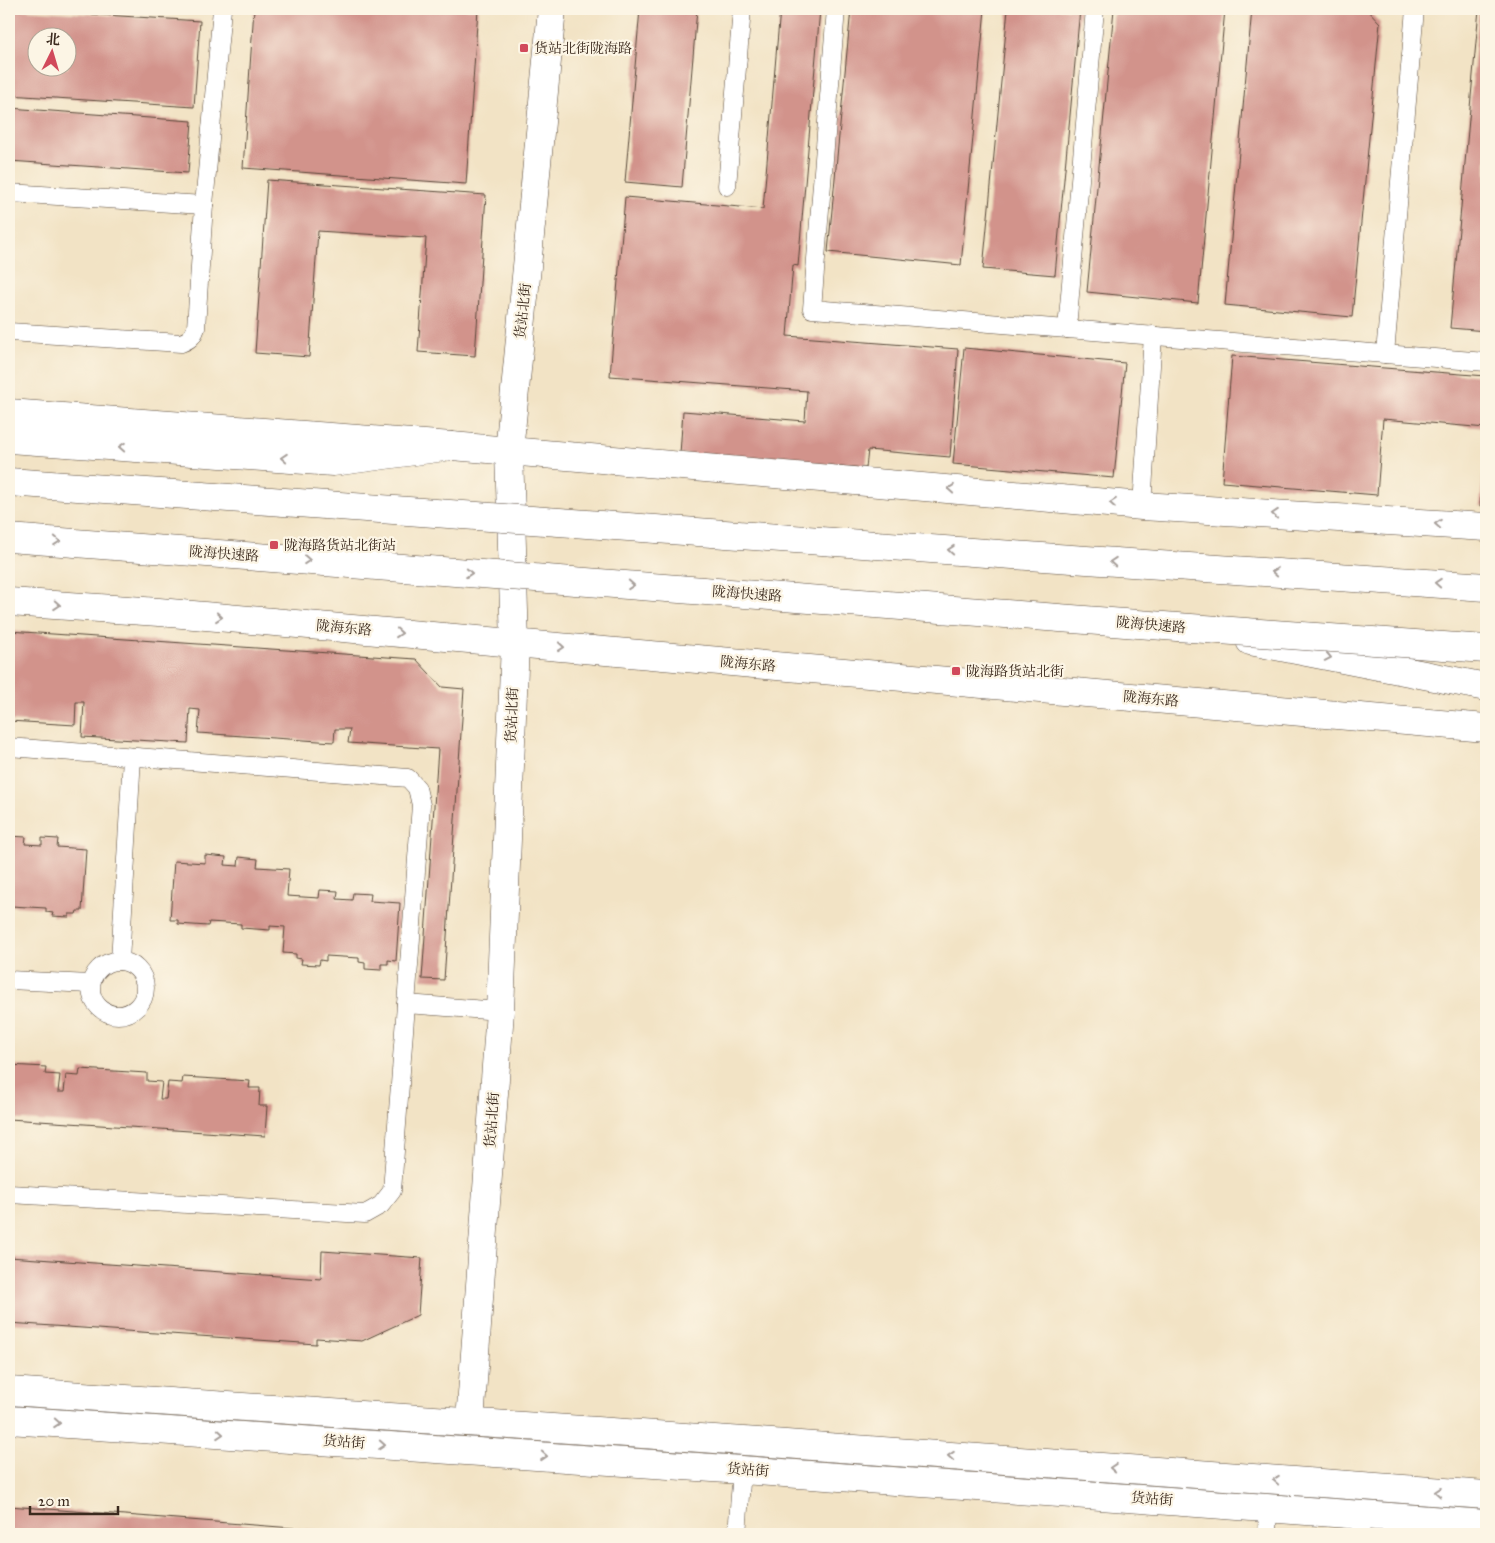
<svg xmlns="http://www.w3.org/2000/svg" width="1495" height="1543" font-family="'IM FELL Great Primer','Noto Serif SC',serif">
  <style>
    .building { fill: #d2938b; fill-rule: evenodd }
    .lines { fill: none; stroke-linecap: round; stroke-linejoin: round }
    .lane-casing { stroke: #564637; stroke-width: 19 }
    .street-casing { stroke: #564637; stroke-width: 29 }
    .secondary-casing { stroke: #564637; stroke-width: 29 }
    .highway-casing { stroke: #564637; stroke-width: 29 }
    .lane { stroke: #fff; stroke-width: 18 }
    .street { stroke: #fff; stroke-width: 28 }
    .secondary { stroke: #fff; stroke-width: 28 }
    .highway { stroke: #fff; stroke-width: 28 }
    .highway-bridge-casing { stroke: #564637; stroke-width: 29; stroke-linecap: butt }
    .highway-bridge { stroke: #fff; stroke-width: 28 }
    .oneway { stroke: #a79f9a }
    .poi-dot { fill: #d1495b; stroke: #fcf5e5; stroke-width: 2 }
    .labels { text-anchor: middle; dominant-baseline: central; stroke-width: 4.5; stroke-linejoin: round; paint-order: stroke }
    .poi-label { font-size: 14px; fill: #3b2a1e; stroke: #fcf5e5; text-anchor: start }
    .street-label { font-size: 14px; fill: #3b2a1e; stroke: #fcf5e5 }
  </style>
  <rect width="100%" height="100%" fill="#fcf5e5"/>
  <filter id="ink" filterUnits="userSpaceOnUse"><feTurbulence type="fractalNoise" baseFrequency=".02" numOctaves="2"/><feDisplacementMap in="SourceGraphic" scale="10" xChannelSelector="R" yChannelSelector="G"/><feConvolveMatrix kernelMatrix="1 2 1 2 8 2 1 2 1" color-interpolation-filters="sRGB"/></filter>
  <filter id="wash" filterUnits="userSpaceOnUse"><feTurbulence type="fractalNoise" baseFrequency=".0096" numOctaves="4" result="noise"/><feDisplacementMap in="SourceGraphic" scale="20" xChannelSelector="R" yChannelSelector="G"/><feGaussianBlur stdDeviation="1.12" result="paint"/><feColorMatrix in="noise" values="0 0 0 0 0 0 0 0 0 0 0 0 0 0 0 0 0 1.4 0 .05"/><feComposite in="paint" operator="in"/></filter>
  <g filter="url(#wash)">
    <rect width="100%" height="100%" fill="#f2e3c5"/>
    <g id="blocks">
      <g class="building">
        <path d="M9 9 200 21 194 107 9 95ZM38 38H68V68H38Z"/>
        <path d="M254 9H478L466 184 243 168Z"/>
        <path d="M640 9H697L682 187 625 182Z"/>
        <path d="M780 9H820L798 266 793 265 787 336 958 349 950 457 868 450 866 468 680 454 683 411 805 421 807 391 610 376 625 197 763 209Z"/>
        <path d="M851 9H985L961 265 828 252Z"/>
        <path d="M1008 9H1080L1055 275 983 269Z"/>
        <path d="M1114 9H1225L1198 303 1087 292Z"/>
        <path d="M1252 9H1367L1380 23 1352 317 1225 305Z"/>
        <path d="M1479 9H1486V331L1450 328Z"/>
        <path d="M9 108 192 121 188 173 9 161Z"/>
        <path d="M267 180 486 195 475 356 418 352 426 238 318 231 309 357 255 353Z"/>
        <path d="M964 348 1125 363 1114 478 953 464Z"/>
        <path d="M1232 356 1486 376V428L1383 419 1377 495 1222 482Z"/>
        <path d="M1485 453H1486V506H1480Z"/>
        <path d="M9 631 416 659 442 687 464 689 444 980 422 979 438 749 348 743 350 729H335L334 742 198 733 200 710 190 709 188 743 82 737 84 702H76L75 725 9 721Z"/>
        <path d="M9 836 26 837 25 844 42 845V838L58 839 57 847 86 849 82 911H77L76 914H69V917L52 916 53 913 46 912V908L11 906 10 910H9Z"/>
        <path d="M205 855 226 857 225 865 238 866 239 857 258 859 257 867 289 869 287 896 319 898 320 890 338 891 337 899 352 900 353 893 371 894 370 901 400 903 396 961 388 960V964H381V970L365 969V963L359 962V958L326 956V961L320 960 319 965 301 964 302 959 296 958V954L283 953 285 927 270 926V930L241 928V924L209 922 208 926 178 924V920H170L174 861 205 863Z"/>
        <path d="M9 1065 46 1067 45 1074 60 1075 58 1092H64L66 1075 79 1076 80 1069 147 1073V1081L162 1082 160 1099H166L168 1082 182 1083 183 1077 250 1081 249 1088H260L259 1106H267L265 1136 9 1119Z"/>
        <path d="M322 1251 422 1258 418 1315 362 1341 316 1338V1344L9 1323V1257L321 1279Z"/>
        <path d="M9 1506 357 1533V1534H53L9 1531Z"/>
      </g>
    </g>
  </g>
  <g filter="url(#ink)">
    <use href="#blocks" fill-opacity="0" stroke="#564637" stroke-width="1"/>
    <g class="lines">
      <defs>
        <g id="lane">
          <path d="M836 9 812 309 1486 362"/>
          <path d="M727 186 742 9"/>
          <path d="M9 193 204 205"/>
          <path d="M1067 329 1095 9"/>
          <path d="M9 332 181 343C189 340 193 337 196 328L204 205 222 9"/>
          <path d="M1385 354 1415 9"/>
          <path d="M1142 506 1153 335"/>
          <path d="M9 747 408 778 417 788 421 805 392 1191 381 1205 365 1214 9 1194"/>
          <circle cx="118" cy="988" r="27"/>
          <path d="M120 961 132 757"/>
          <path d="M9 980 90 984"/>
          <path d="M406 1004 500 1011"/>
          <path d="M737 1534 742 1470"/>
          <path d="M1267 1534 1268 1508"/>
          <path d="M1360 1534 1362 1515"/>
        </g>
        <path id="street" d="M470 1422 500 1011 515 643 509 452 552 9"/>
        <g id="secondary">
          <path d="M9 413 452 446 1142 506 1486 527"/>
          <path d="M9 602 159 612 1486 728"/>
          <path d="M9 1391 744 1441 1486 1495"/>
          <path d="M9 1420 742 1470 1486 1524"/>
        </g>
        <g id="highway">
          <path d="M9 439 333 462 452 446"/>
          <path d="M1250 641 1486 687"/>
        </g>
      </defs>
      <use href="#lane" class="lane-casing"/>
      <use href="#street" class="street-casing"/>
      <use href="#secondary" class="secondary-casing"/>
      <use href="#highway" class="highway-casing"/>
      <use href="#lane" class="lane"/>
      <use href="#street" class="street"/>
      <use href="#secondary" class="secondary"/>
      <use href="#highway" class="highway"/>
      <defs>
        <g id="highway-bridge">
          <path d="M9 482 1013 555 1486 587"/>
          <path d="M9 538 1177 627 1486 649"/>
        </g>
      </defs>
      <use href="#highway-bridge" class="highway-bridge-casing"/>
      <use href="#highway-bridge" class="highway-bridge"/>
    </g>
    <defs><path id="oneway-chevron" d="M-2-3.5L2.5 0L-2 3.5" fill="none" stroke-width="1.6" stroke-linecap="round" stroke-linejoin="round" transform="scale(1.25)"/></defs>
    <g class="oneway">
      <use href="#oneway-chevron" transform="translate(122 447) rotate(-176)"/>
      <use href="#oneway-chevron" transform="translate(284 458) rotate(-176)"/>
      <use href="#oneway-chevron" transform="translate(951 489) rotate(-175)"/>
      <use href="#oneway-chevron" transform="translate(1113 503) rotate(-175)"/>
      <use href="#oneway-chevron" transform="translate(1275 514) rotate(-176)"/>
      <use href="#oneway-chevron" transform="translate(1438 524) rotate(-176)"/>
      <use href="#oneway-chevron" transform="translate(57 541) rotate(4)"/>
      <use href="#oneway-chevron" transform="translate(951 550) rotate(-176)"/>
      <use href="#oneway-chevron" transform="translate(307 560) rotate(4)"/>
      <use href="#oneway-chevron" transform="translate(1113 562) rotate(-176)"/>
      <use href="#oneway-chevron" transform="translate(1275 572) rotate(-176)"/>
      <use href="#oneway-chevron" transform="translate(469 573) rotate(4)"/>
      <use href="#oneway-chevron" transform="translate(1438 583) rotate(-176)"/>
      <use href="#oneway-chevron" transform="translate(631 585) rotate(4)"/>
      <use href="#oneway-chevron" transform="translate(57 605) rotate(4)"/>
      <use href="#oneway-chevron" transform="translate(219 617) rotate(5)"/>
      <use href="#oneway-chevron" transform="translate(399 633) rotate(5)"/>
      <use href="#oneway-chevron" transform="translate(561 647) rotate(5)"/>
      <use href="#oneway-chevron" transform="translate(1328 657) rotate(11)"/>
      <use href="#oneway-chevron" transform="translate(57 1423) rotate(4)"/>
      <use href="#oneway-chevron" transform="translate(220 1434) rotate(4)"/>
      <use href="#oneway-chevron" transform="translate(382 1445) rotate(4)"/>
      <use href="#oneway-chevron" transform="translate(544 1456) rotate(4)"/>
      <use href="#oneway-chevron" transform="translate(951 1456) rotate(-176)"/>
      <use href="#oneway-chevron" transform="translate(1113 1468) rotate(-176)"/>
      <use href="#oneway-chevron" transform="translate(1276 1480) rotate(-176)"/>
      <use href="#oneway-chevron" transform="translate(1438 1492) rotate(-176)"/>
    </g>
  </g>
  <g class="poi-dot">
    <rect x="519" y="43" width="10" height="10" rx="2.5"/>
    <rect x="269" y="540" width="10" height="10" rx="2.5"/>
    <rect x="951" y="666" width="10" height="10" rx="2.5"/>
  </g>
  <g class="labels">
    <g class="poi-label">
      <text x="534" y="48">货站北街陇海路</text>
      <text x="284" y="545">陇海路货站北街站</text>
      <text x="966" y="671">陇海路货站北街</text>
    </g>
    <g class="street-label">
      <text transform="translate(523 311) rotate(-84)">货站北街</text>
      <text transform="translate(224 554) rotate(4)">陇海快速路</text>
      <text transform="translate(747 594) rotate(4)">陇海快速路</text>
      <text transform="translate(1151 625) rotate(5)">陇海快速路</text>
      <text transform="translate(344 628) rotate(5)">陇海东路</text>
      <text transform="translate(748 664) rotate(5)">陇海东路</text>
      <text transform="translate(1151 699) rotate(5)">陇海东路</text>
      <text transform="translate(512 715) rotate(-88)">货站北街</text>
      <text transform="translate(492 1120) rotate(-86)">货站北街</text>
      <text transform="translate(344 1442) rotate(4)">货站街</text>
      <text transform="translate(748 1470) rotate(4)">货站街</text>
      <text transform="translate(1152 1499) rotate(4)">货站街</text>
    </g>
  </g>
  <rect width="1495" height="1543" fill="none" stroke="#fcf5e5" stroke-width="30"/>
  <g transform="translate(52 52) rotate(5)"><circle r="24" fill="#fcf5e5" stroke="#afa495"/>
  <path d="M0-4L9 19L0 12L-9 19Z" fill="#d1495b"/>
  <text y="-8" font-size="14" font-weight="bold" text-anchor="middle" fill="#3b2a1e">北</text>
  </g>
  <path d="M30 1506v8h88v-8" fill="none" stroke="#3b2a1e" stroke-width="2.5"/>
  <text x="38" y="1506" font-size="15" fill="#3b2a1e" stroke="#fcf5e5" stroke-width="4" paint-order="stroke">20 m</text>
</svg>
